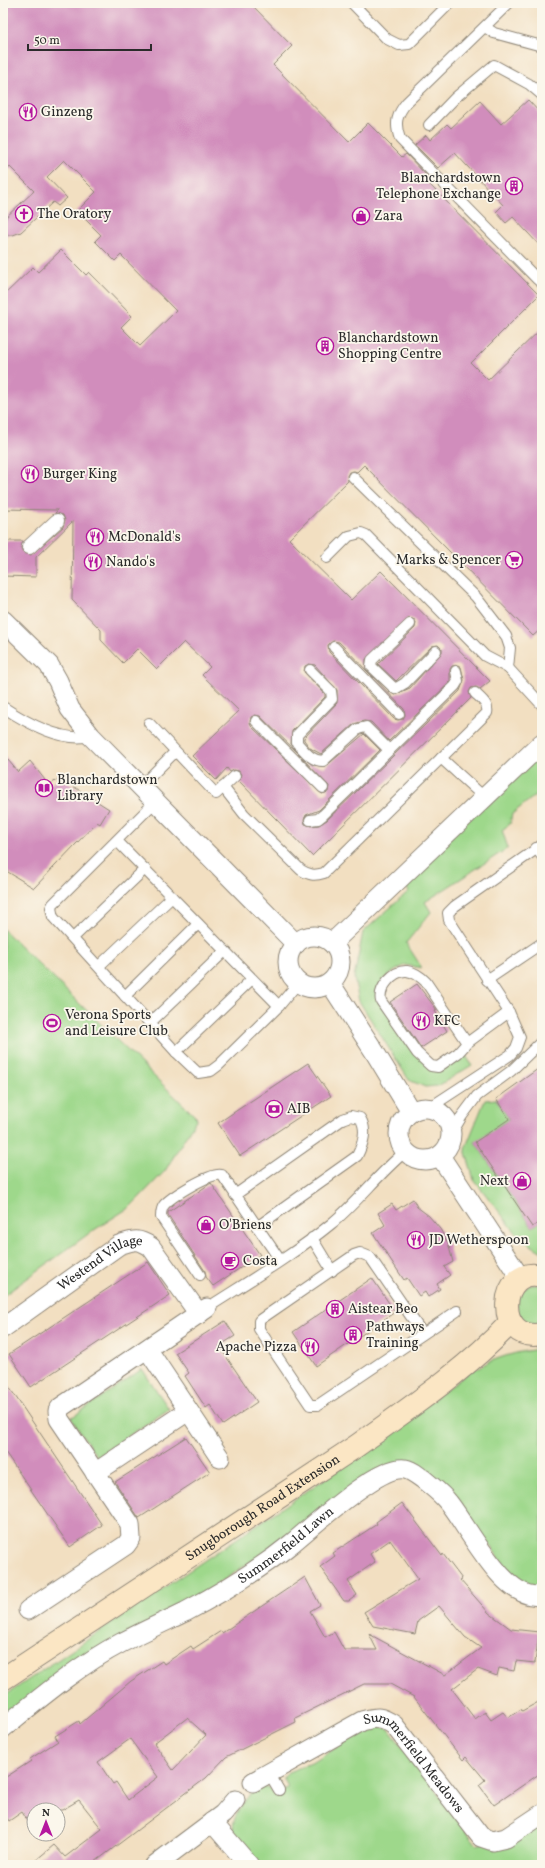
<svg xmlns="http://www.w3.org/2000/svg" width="545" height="1868" font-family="Vollkorn,serif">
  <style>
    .green { fill: #9ed88b; stroke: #64825b }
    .building { fill: #d18dbc; fill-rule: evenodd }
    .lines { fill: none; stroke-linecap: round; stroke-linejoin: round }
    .service-casing { stroke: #8e8576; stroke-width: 12 }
    .pedestrian-casing { stroke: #8e8576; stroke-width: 16 }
    .minor-casing { stroke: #8e8576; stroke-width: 21 }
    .secondary-casing { stroke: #8e8576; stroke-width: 24 }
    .service { stroke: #fff; stroke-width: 10 }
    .pedestrian { stroke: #fff; stroke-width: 14 }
    .minor { stroke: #fff; stroke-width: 19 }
    .secondary { stroke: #fbe6c4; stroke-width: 22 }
    .labels { text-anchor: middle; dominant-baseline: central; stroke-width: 3.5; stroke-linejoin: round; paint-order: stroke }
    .poi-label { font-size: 14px; fill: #2b2b2b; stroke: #fbf7ec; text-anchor: start }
    .street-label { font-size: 14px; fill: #2b2b2b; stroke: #fbf7ec }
  </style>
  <rect width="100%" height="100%" fill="#fbf7ec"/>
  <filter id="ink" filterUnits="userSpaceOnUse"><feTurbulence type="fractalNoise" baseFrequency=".025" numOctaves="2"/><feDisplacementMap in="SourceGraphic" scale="8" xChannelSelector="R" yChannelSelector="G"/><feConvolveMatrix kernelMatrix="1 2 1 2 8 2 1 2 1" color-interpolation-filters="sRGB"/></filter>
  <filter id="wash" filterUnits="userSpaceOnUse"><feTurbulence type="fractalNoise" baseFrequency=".012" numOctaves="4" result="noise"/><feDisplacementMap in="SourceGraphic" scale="16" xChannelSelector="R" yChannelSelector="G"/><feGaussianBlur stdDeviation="0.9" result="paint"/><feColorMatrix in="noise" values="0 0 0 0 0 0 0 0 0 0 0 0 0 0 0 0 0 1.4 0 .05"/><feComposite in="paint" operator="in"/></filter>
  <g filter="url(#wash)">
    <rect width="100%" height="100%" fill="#f2dfc1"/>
    <g class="green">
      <path d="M542 742V790L512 814 510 824 502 830 508 848 425 902 431 912 406 943 422 968 405 965C389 975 379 977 376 997L429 1068 464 1053 472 1065 438 1086 425 1087 409 1080 359 1001 354 978 363 932 409 891 399 880Z"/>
      <path d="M3 929 197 1118 165 1171 130 1207 91 1232 3 1296Z"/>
      <path d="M496 1099 509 1119 475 1142 532 1227 542 1221V1252L521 1239 474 1180 465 1149 485 1100Z"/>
      <path d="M530 1285H542V1326L532 1327 520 1319C516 1300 513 1297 530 1285Z"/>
      <path d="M542 1349V1587L531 1588 513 1576 488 1543 416 1463 291 1533 227 1578 3 1717V1697L357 1457 471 1371C494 1358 517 1351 542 1349Z"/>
      <path d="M142 1369 169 1409 97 1457 71 1418Z"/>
      <path d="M368 1727 388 1728 477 1845 542 1822V1865H260C252 1857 242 1848 237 1839 224 1820 248 1798 260 1785L269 1788 275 1795 288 1787 284 1779V1776L288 1772 314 1762Z"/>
    </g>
    <g id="blocks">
      <g class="building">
        <path d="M3 3H250L292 46 273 65 349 142 368 123 402 157 406 154 428 177 425 180 539 295 471 363 488 380 542 328V628L533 636 364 465 357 472 354 471 349 472 347 476 348 481 289 539 351 600 381 571 490 681 480 689 476 687 471 688 469 692 471 698 312 856 239 781 241 775 239 771 234 770 230 772 227 768 216 780 192 756 239 711 202 675 210 667 184 642 157 669 137 649 123 663 101 640V630L72 600 73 521 36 557V577L3 576V541H23L21 548 23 552 31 555 63 527 65 520 63 515 55 513 58 510 3 509V296L33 267 38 272 61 250 86 275 89 272 132 316 121 327 140 346 176 311 121 255 115 261 95 241 101 235 77 211 96 192 64 160 47 177 67 198 58 206 53 202 21 232 13 235H3L6 217 34 191 10 167 3 174ZM409 618 415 620 416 623 415 628 378 664 396 681 432 646 438 645 442 649V652L410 688 394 695 366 670V659ZM333 641 339 642 404 709 405 715 403 719 398 720 394 719 329 652 328 645ZM309 664 315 665 337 690V703L304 738V740L310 748 321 754 354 724 364 721 371 722 389 741 450 682V669L452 666 458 665 461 667 464 680 460 691 327 820 319 825 311 826 305 824 304 820 306 815 319 810 380 750 364 734 325 767 313 765 301 757 329 786 328 792 322 794 251 726 250 722 251 717 255 715 260 716 301 756 291 744 292 731 325 697V694L304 672 305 666Z"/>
        <path d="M528 100 542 115V248L513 217 506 223 496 212 503 205 455 153 438 168 415 145 426 135 430 140 447 124 451 128 480 101 501 124Z"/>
        <path d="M3 754 18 772 30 761 49 785 60 778 109 809 100 824 97 822 34 888 3 869Z"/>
        <path d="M417 984 437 1010 435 1011 447 1031 421 1048 390 1002Z"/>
        <path d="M308 1063 331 1096 240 1156 218 1123Z"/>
        <path d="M542 1066V1221L532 1227 475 1142 509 1119 496 1099Z"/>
        <path d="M211 1183 260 1255 213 1286 206 1277 205 1271 168 1215V1212Z"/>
        <path d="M413 1199 417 1207 429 1216 440 1229 448 1243 453 1262 444 1267 450 1275 437 1284 440 1289 428 1297 425 1292 419 1296 407 1278 404 1280 373 1233 385 1225 378 1213 392 1204 396 1210Z"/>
        <path d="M148 1262 170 1295 31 1387 9 1354Z"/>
        <path d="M372 1278 395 1312 316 1366 293 1332Z"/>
        <path d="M225 1321 235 1336 219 1346 257 1402 223 1425 210 1405 206 1408 185 1376 189 1373 175 1353Z"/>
        <path d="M3 1378 102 1525 70 1547 3 1449Z"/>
        <path d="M186 1437 210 1472 139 1518 115 1482Z"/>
        <path d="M402 1503 442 1556 443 1554 462 1579 460 1580 489 1613 511 1629 539 1632 535 1663 516 1661 514 1671 499 1668 497 1676 478 1669 452 1689 475 1719 485 1712 491 1720 503 1712 508 1718 521 1709 522 1711 542 1700V1772L494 1805 479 1785 485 1780 466 1757 463 1760 414 1697 390 1684H364L295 1718 296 1722 226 1757 206 1778 91 1865H30L54 1845 65 1857 102 1829 79 1800 62 1810H34V1831L22 1812 9 1821 3 1812V1779L31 1761 30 1759 58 1741 55 1736 79 1721 80 1724 131 1681 162 1661 164 1664 191 1646 193 1649 221 1631 222 1633 305 1577 320 1605 310 1611 325 1637 334 1632 344 1650H377L369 1634 445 1675 481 1648 465 1637 439 1606 418 1621 415 1634 373 1626 364 1612 418 1579 390 1540 370 1554 375 1562 348 1581 357 1595 349 1601H344L320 1567 335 1556 333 1553 377 1524 376 1522ZM187 1718 206 1735 173 1770 154 1743ZM130 1739 158 1777 128 1800 116 1782 113 1784 98 1762Z"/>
      </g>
    </g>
  </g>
  <g filter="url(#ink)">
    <use href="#blocks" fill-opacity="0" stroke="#8e8576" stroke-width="1"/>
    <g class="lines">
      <defs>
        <g id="service">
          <path d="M352 3 387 39 399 45 409 44 450 3"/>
          <path d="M509 3 407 102C397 114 394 123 400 139L537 279 542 283"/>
          <path d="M485 27 494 33 542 46"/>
          <path d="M429 125 456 97 494 65 529 84 542 95"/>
          <path d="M353 477 476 597 506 636 510 648 508 668"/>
          <path d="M327 558 349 536 361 533 366 535 485 656 508 668 542 705"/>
          <path d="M410 624 372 660 371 666 395 689 405 683 436 651"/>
          <path d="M334 647 399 714"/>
          <path d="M310 670 331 691 332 699 297 735V743C305 751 311 761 323 761L358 729 366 727 389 750"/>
          <path d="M3 707C27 723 62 743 91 736"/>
          <path d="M256 721 323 788"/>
          <path d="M149 723 216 794 235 776"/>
          <path d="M441 758 485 798"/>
          <path d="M140 787 175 752"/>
          <path d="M223 787 244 814 301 870C309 875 314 876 324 873L487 713C489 704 481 699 475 693"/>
          <path d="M155 802 53 904 51 908 53 917 176 1052 198 1073 211 1071 219 1065 279 1006 298 983"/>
          <path d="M310 820 318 819 323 815 455 686 458 681 456 671"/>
          <path d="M117 841 279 1006"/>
          <path d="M536 848 542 856"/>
          <path d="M73 938 145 869"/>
          <path d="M99 966 172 897"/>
          <path d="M487 980 542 943"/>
          <path d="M125 996 198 924"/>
          <path d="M150 1023 225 951"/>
          <path d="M467 1043 426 982C421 977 414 972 407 971 393 970 378 988 381 1001L417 1053 431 1066 438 1067 458 1053 467 1043 509 1012"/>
          <path d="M176 1052 252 979"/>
          <path d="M429 1108 510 1055 516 1048 520 1037 509 1012 449 920 448 913 455 906 542 845"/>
          <path d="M452 1133 462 1116 477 1096 511 1071 542 1041"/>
          <path d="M235 1195 343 1119 351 1116 360 1118C368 1130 363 1144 357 1156L257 1227"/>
          <path d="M312 1238 332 1271"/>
          <path d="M200 1275 161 1217C161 1213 161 1209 164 1205 171 1197 212 1171 222 1175L280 1260"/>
          <path d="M207 1308C249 1281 293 1255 331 1224 358 1202 378 1174 406 1151"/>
          <path d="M423 1334 370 1257 360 1253 354 1255 261 1319 259 1321V1329L308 1402 310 1405H318L457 1311"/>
          <path d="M269 1773 279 1790"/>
        </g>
        <path id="pedestrian" d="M29 547 57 521"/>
        <g id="minor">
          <path d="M3 620 49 665 58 681 70 709 91 736 296 944"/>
          <circle cx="314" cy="962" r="26"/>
          <path d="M332 943 542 743"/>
          <path d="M330 983 374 1051 411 1112"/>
          <circle cx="425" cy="1134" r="26"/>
          <path d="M440 1156 521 1279"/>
          <path id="s1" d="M3 1328 119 1245C134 1240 138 1238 151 1247L199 1314"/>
          <path d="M148 1350 220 1458"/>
          <path d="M95 1473 188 1411"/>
          <path d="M28 1610 126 1545 131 1538 130 1524 59 1419 58 1411 61 1407 207 1308"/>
          <path id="s2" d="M3 1728C40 1698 79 1665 121 1643 142 1632 164 1622 185 1612 221 1593 259 1570 291 1544 312 1527 379 1464 405 1469 412 1470 418 1476 423 1479 431 1486 441 1493 448 1502 468 1526 505 1604 542 1595"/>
          <path id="s3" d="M253 1782 362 1721C378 1717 380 1716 394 1725L481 1837 493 1841 506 1838 542 1814"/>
          <path d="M212 1822 249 1865"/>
          <path d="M155 1865 223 1814 235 1800"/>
        </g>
        <g id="secondary">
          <path d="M542 1276C498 1264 493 1344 542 1334"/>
          <path id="s4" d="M3 1679 355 1447C408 1409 466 1370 511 1322"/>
        </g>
      </defs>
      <use href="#service" class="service-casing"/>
      <use href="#pedestrian" class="pedestrian-casing"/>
      <use href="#minor" class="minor-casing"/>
      <use href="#secondary" class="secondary-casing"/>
      <use href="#service" class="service"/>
      <use href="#pedestrian" class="pedestrian"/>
      <use href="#minor" class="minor"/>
      <use href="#secondary" class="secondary"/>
    </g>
  </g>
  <defs>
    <symbol id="restaurant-ring" viewBox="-11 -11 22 22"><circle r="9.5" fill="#fbf7ec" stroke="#b5179e" stroke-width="1.5"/><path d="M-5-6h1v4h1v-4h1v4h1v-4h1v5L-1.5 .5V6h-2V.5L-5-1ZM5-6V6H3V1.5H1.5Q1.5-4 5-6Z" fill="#b5179e"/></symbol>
    <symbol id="building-ring" viewBox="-11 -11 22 22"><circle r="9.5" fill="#fbf7ec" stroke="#b5179e" stroke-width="1.5"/><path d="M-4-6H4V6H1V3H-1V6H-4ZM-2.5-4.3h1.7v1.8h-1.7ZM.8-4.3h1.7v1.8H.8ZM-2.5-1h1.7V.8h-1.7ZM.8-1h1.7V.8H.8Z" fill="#b5179e"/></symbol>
    <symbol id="church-ring" viewBox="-11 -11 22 22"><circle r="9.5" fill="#fbf7ec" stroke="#b5179e" stroke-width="1.5"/><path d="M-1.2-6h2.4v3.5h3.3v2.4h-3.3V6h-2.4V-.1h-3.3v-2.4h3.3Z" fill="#b5179e"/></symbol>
    <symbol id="shop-ring" viewBox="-11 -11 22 22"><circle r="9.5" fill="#fbf7ec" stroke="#b5179e" stroke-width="1.5"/><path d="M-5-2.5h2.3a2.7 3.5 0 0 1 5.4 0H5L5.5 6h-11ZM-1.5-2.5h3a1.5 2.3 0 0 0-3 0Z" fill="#b5179e"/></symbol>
    <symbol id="supermarket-ring" viewBox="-11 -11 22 22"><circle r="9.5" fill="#fbf7ec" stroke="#b5179e" stroke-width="1.5"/><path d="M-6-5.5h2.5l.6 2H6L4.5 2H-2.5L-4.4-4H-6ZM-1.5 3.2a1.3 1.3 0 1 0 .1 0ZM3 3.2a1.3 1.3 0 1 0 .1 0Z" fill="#b5179e"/></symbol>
    <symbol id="library-ring" viewBox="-11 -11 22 22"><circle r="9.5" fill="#fbf7ec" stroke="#b5179e" stroke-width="1.5"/><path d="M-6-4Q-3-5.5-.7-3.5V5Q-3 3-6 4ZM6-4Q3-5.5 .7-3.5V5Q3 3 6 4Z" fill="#b5179e"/></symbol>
    <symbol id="stadium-ring" viewBox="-11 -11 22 22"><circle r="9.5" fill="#fbf7ec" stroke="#b5179e" stroke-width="1.5"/><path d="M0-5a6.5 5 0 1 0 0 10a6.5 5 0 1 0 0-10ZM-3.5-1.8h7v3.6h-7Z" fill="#b5179e"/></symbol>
    <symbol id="bank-ring" viewBox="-11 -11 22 22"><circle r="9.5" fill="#fbf7ec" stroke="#b5179e" stroke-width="1.5"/><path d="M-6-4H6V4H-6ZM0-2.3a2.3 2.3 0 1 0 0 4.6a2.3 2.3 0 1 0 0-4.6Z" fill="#b5179e"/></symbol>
    <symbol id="cafe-ring" viewBox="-11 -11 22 22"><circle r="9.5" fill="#fbf7ec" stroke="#b5179e" stroke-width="1.5"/><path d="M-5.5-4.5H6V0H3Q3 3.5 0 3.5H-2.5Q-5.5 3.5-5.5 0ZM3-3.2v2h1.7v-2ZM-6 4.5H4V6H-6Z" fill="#b5179e"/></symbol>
  </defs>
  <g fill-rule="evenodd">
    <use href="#restaurant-ring" x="18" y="102" width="20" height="20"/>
    <use href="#building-ring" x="504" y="176" width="20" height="20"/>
    <use href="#church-ring" x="14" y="204" width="20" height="20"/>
    <use href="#shop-ring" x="351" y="206" width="20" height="20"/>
    <use href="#building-ring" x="315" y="336" width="20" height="20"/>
    <use href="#restaurant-ring" x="20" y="464" width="20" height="20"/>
    <use href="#restaurant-ring" x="85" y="527" width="20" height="20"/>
    <use href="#supermarket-ring" x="504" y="550" width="20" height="20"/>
    <use href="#restaurant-ring" x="83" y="552" width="20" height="20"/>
    <use href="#library-ring" x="34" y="778" width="20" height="20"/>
    <use href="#restaurant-ring" x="411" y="1011" width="20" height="20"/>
    <use href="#stadium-ring" x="42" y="1013" width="20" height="20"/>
    <use href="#bank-ring" x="264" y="1099" width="20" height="20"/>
    <use href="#shop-ring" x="512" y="1171" width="20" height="20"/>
    <use href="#shop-ring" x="196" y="1215" width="20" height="20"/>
    <use href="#restaurant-ring" x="406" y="1230" width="20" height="20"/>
    <use href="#cafe-ring" x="220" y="1251" width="20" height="20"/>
    <use href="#building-ring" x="325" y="1299" width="20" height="20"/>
    <use href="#building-ring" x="343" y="1325" width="20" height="20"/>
    <use href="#restaurant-ring" x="300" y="1337" width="20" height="20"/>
  </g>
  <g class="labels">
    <g class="poi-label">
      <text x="41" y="112">Ginzeng</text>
      <text x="501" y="178" text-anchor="end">Blanchardstown<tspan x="501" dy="16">Telephone Exchange</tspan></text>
      <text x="37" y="214">The Oratory</text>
      <text x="374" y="216">Zara</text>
      <text x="338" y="338">Blanchardstown<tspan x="338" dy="16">Shopping Centre</tspan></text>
      <text x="43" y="474">Burger King</text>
      <text x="108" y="537">McDonald's</text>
      <text x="501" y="560" text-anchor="end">Marks &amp; Spencer</text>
      <text x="106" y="562">Nando's</text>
      <text x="57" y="780">Blanchardstown<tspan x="57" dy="16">Library</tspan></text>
      <text x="65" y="1015">Verona Sports<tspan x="65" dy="16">and Leisure Club</tspan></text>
      <text x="434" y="1021">KFC</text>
      <text x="287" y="1109">AIB</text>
      <text x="509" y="1181" text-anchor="end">Next</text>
      <text x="219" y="1225">O'Briens</text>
      <text x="429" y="1240">JD Wetherspoon</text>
      <text x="243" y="1261">Costa</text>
      <text x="348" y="1309">Aistear Beo</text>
      <text x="366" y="1327">Pathways<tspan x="366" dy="16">Training</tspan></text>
      <text x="297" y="1347" text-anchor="end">Apache Pizza</text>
    </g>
    <g class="street-label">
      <text stroke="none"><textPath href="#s1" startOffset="118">Westend Village</textPath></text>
      <text stroke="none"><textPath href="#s4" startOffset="311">Snugborough Road Extension</textPath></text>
      <text stroke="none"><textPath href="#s2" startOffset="338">Summerfield Lawn</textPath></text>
      <text stroke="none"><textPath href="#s3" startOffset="197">Summerfield Meadows</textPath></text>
    </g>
  </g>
  <rect width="545" height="1868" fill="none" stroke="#fbf7ec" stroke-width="16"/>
  <g transform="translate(46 1822)"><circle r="19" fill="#fbf7ec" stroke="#a8a59f"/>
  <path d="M0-3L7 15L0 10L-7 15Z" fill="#b5179e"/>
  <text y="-6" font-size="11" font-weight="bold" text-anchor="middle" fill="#2b2b2b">N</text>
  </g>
  <path d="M28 44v6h123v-6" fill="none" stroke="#2b2b2b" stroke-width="2"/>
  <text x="34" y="44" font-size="12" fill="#2b2b2b" stroke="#fbf7ec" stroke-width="3" paint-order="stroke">50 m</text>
</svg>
